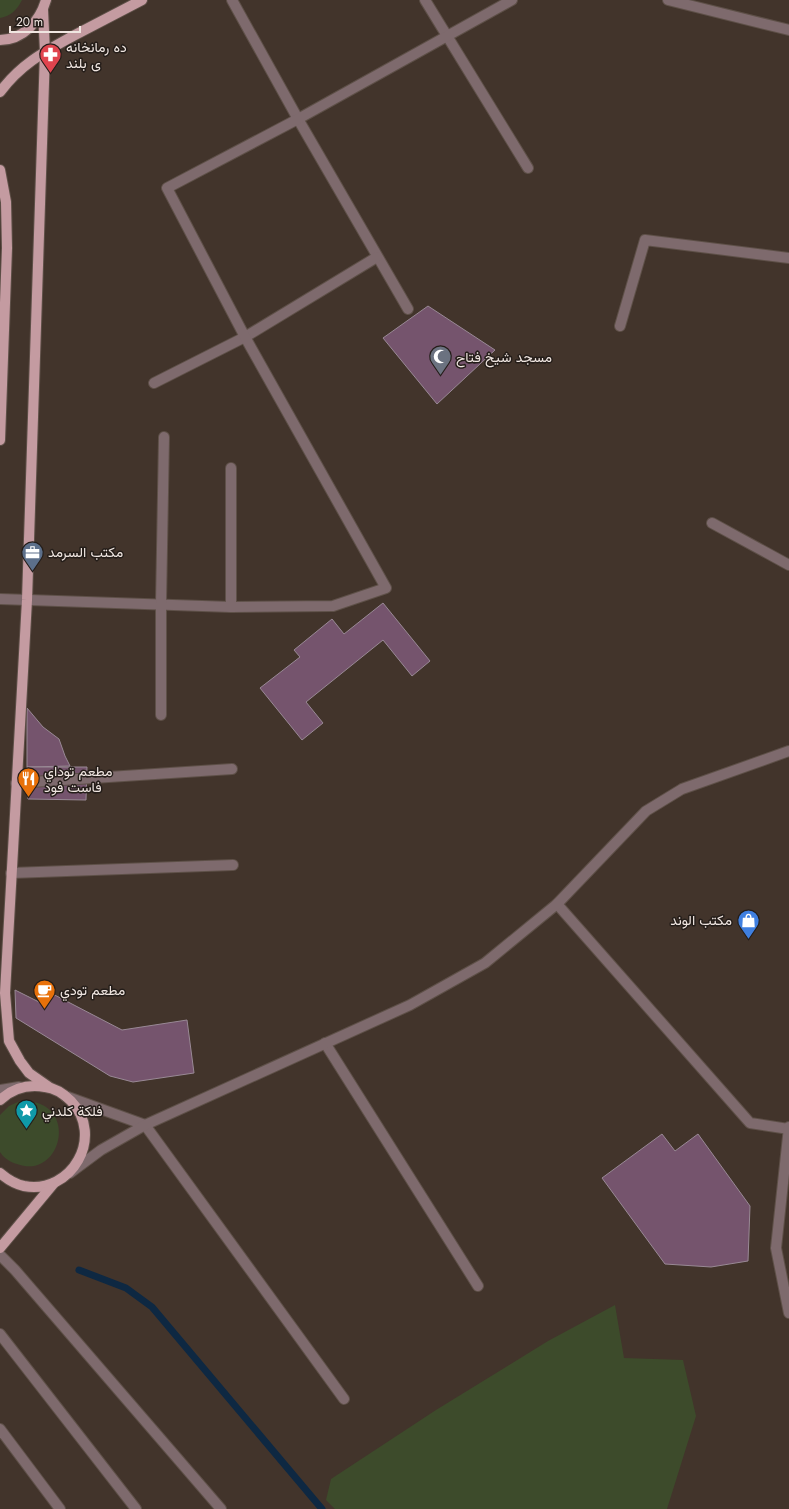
<svg xmlns="http://www.w3.org/2000/svg" width="789" height="1509" font-family="Jost,Vazirmatn,sans-serif">
  <style>
    .green { fill: #3d4b2b }
    .lines { fill: none; stroke-linecap: round; stroke-linejoin: round }
    .stream { stroke: #0e2842; stroke-width: 7 }
    .building { fill: #75546d; stroke: #998995 }
    .minor-casing { stroke: #5e5048; stroke-width: 12 }
    .major-casing { stroke: #5e5048; stroke-width: 12 }
    .minor { stroke: #7e6a6d; stroke-width: 10 }
    .major { stroke: #c49ba1; stroke-width: 10 }
    .labels { text-anchor: middle; dominant-baseline: central; stroke-width: 3; stroke-linejoin: round; paint-order: stroke }
    .poi-label { font-size: 14px; fill: #f0e6e1; stroke: #241d19; text-anchor: start }
  </style>
  <rect width="100%" height="100%" fill="#42342b"/>
  <g class="green">
    <path d="M0 0H22C17 10 11 16 0 18Z"/>
    <path d="M20 1101C81 1098 63 1181 17 1164 10 1162 4 1158 0 1152V1115L9 1106Z"/>
    <path d="M615 1305 624 1358 683 1360 696 1416 667 1509H335L326 1500 331 1479 436 1410 548 1341Z"/>
  </g>
  <g class="lines">
    <path class="stream" d="M79 1270 126 1288 152 1307 322 1509"/>
  </g>
  <g class="building">
    <path d="M428 306 495 350 437 404 383 338Z"/>
    <path d="M383 603 430 661 412 676 383 640 306 702 323 723 302 740 260 688 300 657 294 650 332 619 344 634Z"/>
    <path d="M27 708 43 727 59 739 65 756 70 766 27 767Z"/>
    <path d="M27 767H87L86 800 28 799Z"/>
    <path d="M15 990 41 1003 47 991 122 1030 187 1020 194 1073 133 1082 110 1076 16 1018Z"/>
    <path d="M662 1134 675 1151 698 1134 750 1206 748 1261 711 1267 665 1264 602 1178Z"/>
  </g>
  <g class="lines">
    <defs>
      <g id="minor">
        <path d="M232 0 298 119 408 309"/>
        <path d="M425 0 528 168"/>
        <path d="M668 0 789 30"/>
        <path d="M620 326 645 240 789 258"/>
        <path d="M154 383 245 337 377 257"/>
        <path d="M231 468V607"/>
        <path d="M712 523 789 565"/>
        <path d="M0 599 231 607 333 606 386 588 245 337 167 188 298 119 512 0"/>
        <path d="M161 715V604L164 437"/>
        <path d="M16 783 232 769"/>
        <path d="M11 873 233 865"/>
        <path d="M557 904 750 1123 789 1129"/>
        <path d="M325 1043 478 1286"/>
        <path d="M0 1090 19 1087"/>
        <path d="M65 1096 145 1125 344 1399"/>
        <path d="M789 1127 776 1248 789 1313"/>
        <path d="M70 1173 101 1150 145 1125 410 1005 485 963 557 904 646 811 682 789 789 751"/>
        <path d="M0 1255 15 1270 221 1509"/>
        <path d="M0 1334 136 1509"/>
        <path d="M0 1429 60 1509"/>
      </g>
      <g id="major">
        <path d="M43 10 45 52 27 600 5 993 9 1041 20 1061 29 1073 49 1087"/>
        <path d="M0 40C23 40 40 21 46 0"/>
        <path d="M0 92C21 64 44 52 73 36 96 24 119 12 142 0"/>
        <path d="M0 170 6 202 7 248 0 440"/>
        <path d="M0 1100C13 1088 28 1084 45 1087 55 1088 64 1094 71 1101 105 1136 72 1195 24 1186 15 1184 7 1179 0 1173"/>
        <path d="M0 1248 54 1183"/>
      </g>
    </defs>
    <use href="#minor" class="minor-casing"/>
    <use href="#major" class="major-casing"/>
    <use href="#minor" class="minor"/>
    <use href="#major" class="major"/>
  </g>
  <defs>
    <symbol id="pharmacy-pin" viewBox="-11 -11 22 30"><path d="M0 17L-7.5 6A9.5 9.5 0 1 1 7.5 6Z" fill="#e0444e" stroke="#241d19"/><path d="M-2-6h4v4h4v4h-4v4h-4v-4h-4v-4h4Z" fill="#fff"/></symbol>
    <symbol id="mosque-pin" viewBox="-11 -11 22 30"><path d="M0 17L-7.5 6A9.5 9.5 0 1 1 7.5 6Z" fill="#6b7280" stroke="#241d19"/><path d="M3.5-4.9A6 6 0 1 0 3.5 4.9A5 5 0 1 1 3.5-4.9Z" fill="#fff"/></symbol>
    <symbol id="office-pin" viewBox="-11 -11 22 30"><path d="M0 17L-7.5 6A9.5 9.5 0 1 1 7.5 6Z" fill="#5c6f8a" stroke="#241d19"/><path d="M-6-3h4V-5.5h4V-3h4V5H-6ZM-1-4.5V-3h2v-1.5ZM-6 0V1H6V0Z" fill="#fff"/></symbol>
    <symbol id="restaurant-pin" viewBox="-11 -11 22 30"><path d="M0 17L-7.5 6A9.5 9.5 0 1 1 7.5 6Z" fill="#e8710a" stroke="#241d19"/><path d="M-5-6h1v4h1v-4h1v4h1v-4h1v5L-1.5 .5V6h-2V.5L-5-1ZM5-6V6H3V1.5H1.5Q1.5-4 5-6Z" fill="#fff"/></symbol>
    <symbol id="shop-pin" viewBox="-11 -11 22 30"><path d="M0 17L-7.5 6A9.5 9.5 0 1 1 7.5 6Z" fill="#3f7fe0" stroke="#241d19"/><path d="M-5-2.5h2.3a2.7 3.5 0 0 1 5.4 0H5L5.5 6h-11ZM-1.5-2.5h3a1.5 2.3 0 0 0-3 0Z" fill="#fff"/></symbol>
    <symbol id="cafe-pin" viewBox="-11 -11 22 30"><path d="M0 17L-7.5 6A9.5 9.5 0 1 1 7.5 6Z" fill="#e8710a" stroke="#241d19"/><path d="M-5.5-4.5H6V0H3Q3 3.5 0 3.5H-2.5Q-5.5 3.5-5.5 0ZM3-3.2v2h1.7v-2ZM-6 4.5H4V6H-6Z" fill="#fff"/></symbol>
    <symbol id="sight-pin" viewBox="-11 -11 22 30"><path d="M0 17L-7.5 6A9.5 9.5 0 1 1 7.5 6Z" fill="#0f9aa8" stroke="#241d19"/><path d="M0-6L1.8-2.2L6-1.7L2.9 1.2L3.7 5.4L0 3.3L-3.7 5.4L-2.9 1.2L-6-1.7L-1.8-2.2Z" fill="#fff"/></symbol>
  </defs>
  <g fill-rule="evenodd">
    <use href="#pharmacy-pin" x="38" y="42" width="25" height="34"/>
    <use href="#mosque-pin" x="428" y="344" width="25" height="34"/>
    <use href="#office-pin" x="20" y="540" width="25" height="34"/>
    <use href="#restaurant-pin" x="16" y="766" width="25" height="34"/>
    <use href="#shop-pin" x="736" y="908" width="25" height="34"/>
    <use href="#cafe-pin" x="32" y="978" width="25" height="34"/>
    <use href="#sight-pin" x="14" y="1098" width="25" height="34"/>
  </g>
  <g class="labels">
    <g class="poi-label">
      <text x="66" y="47">ده رمانخانه<tspan x="66" dy="16">ى بلند</tspan></text>
      <text x="456" y="357">مسجد شيخ فتاح</text>
      <text x="48" y="552">مكتب السرمد</text>
      <text x="44" y="771">مطعم توداي<tspan x="44" dy="16">فاست فود</tspan></text>
      <text x="732" y="920" text-anchor="end">مكتب الوند</text>
      <text x="60" y="990">مطعم تودي</text>
      <text x="42" y="1111">فلكة كلدني</text>
    </g>
  </g>
  <path d="M10 26v6h70v-6" fill="none" stroke="#f0e6e1" stroke-width="2"/>
  <text x="16" y="26" font-size="12" fill="#f0e6e1" stroke="#241d19" stroke-width="3" paint-order="stroke">20 m</text>
</svg>
